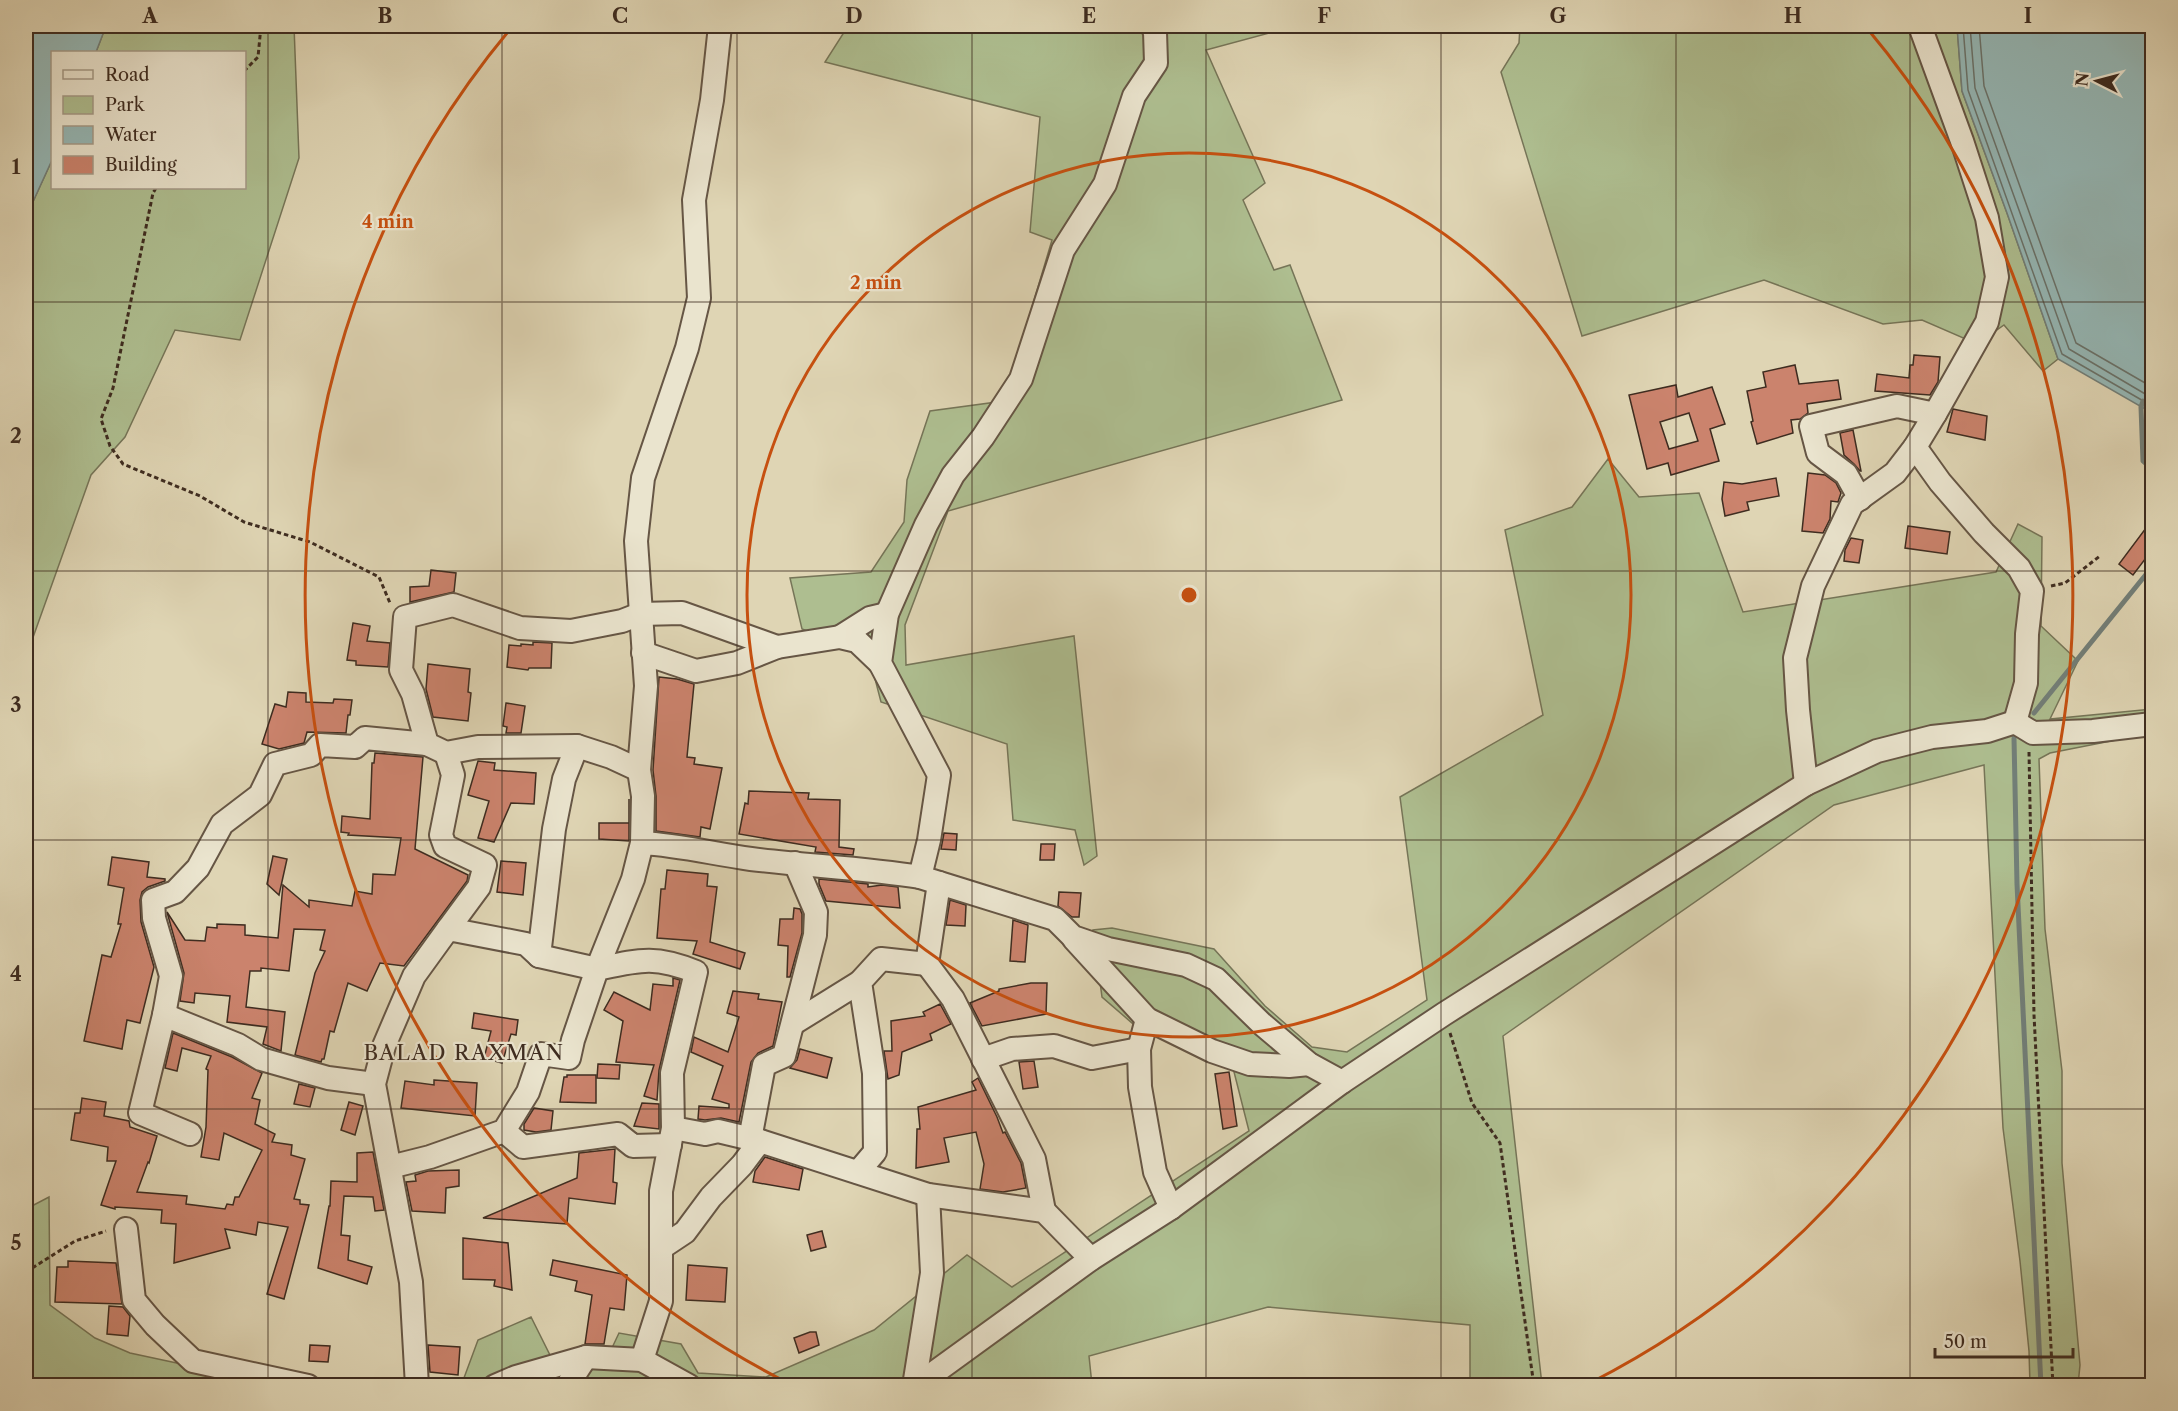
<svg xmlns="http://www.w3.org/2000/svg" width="2178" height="1411" font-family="'Libre Caslon Text',serif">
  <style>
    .green { fill: #aebe90; stroke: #767558; stroke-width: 1.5 }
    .water { fill: #95b7b5; stroke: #727f79; stroke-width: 1.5 }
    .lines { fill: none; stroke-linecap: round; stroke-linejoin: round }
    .shore { stroke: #6a726a; stroke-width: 1.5 }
    .stream { stroke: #727f79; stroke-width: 5 }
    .building { fill: #cb836d; stroke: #3e2c20; stroke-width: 1.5; fill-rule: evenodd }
    .minor-casing { stroke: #665645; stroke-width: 26 }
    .path { stroke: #3e2c20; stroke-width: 3; stroke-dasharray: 4.5 3; stroke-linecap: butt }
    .minor { stroke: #eae4ce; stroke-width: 22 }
    .grid { fill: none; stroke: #3e2c20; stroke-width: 1.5; stroke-opacity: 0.55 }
    .ring { fill: none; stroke: #c65010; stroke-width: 3 }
    .labels { text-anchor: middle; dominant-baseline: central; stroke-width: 4.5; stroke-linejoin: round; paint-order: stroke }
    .quarter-label { font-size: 21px; letter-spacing: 1.5px; fill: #3e2c20; stroke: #eae4ce }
    .centre { fill: #c65010; stroke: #eae4ce; stroke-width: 3 }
    .ring-label { font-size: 18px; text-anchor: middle; font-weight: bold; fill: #c65010; stroke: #eae4ce; stroke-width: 4.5; stroke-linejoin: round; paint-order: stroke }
    .neatline { fill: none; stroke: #3e2c20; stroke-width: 2 }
    .grid-label { font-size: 20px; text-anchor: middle; font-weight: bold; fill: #3e2c20 }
  </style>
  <rect width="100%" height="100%" fill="#dfd5b4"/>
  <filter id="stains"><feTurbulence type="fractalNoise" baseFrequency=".00333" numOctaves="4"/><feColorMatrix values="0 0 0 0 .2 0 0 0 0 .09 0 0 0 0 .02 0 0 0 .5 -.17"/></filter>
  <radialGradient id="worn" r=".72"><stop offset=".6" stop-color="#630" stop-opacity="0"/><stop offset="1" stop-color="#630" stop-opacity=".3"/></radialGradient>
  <g class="green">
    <path d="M106 26H294L299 158 240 340 175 330 125 437 91 475 26 657V217L52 160V188H244V52H96Z"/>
    <path d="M848 26H976L988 28V26H1295L1206 50 1265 183 1243 200 1274 270 1290 265 1342 400 948 511 905 625 906 665 1074 636 1097 856 1084 865 1075 830 1013 820 1007 744 881 702 873 671 853 647 802 629 790 578 871 572 904 522 907 480 930 411 1004 401 1052 240 1030 232 1040 117 825 62Z"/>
    <path d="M1520 26H1957L1962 91 2007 213 2058 359 2043 371 2004 325 1977 344 1922 320 1883 324 1764 280 1582 336 1501 72 1519 43Z"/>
    <path d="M1608 459 1639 497 1699 493 1743 612 1996 572 2018 524 2042 537 2041 626 2078 661 2050 719 2152 709V733L2050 753 2039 759 2045 929 2062 1071V1163L2080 1365 2078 1385H2030L2029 1351 2020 1261 2003 1128 1984 765 1834 805 1503 1036 1542 1385H1470V1325L1268 1307 1089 1356 1092 1385 461 1386 478 1340 531 1317 550 1355 603 1367 619 1333 681 1344 698 1373 766 1377 874 1330 967 1255 1012 1287 1249 1131 1231 1060 1132 1023 1102 997 1093 930 1112 928 1214 949 1265 1006 1312 1047 1347 1052 1427 1000 1400 797 1543 715 1505 530 1572 507Z"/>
    <path d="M49 1197 50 1305 95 1338 130 1353 279 1385 26 1386V1209Z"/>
  </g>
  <g class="water">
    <path d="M26 26H106L96 52H52V160L26 217Z"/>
    <path d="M1957 26H2152V413L2058 359 2007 213 1962 91Z"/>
  </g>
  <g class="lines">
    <g class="shore">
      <path d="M1963 26 1968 90 2062 354 2152 406"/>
      <path d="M1970 26 1975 88 2069 349 2152 398"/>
      <path d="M1979 26 1984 86 2076 343 2152 387"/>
    </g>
    <g class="stream">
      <path d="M2143 401 2141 407 2143 461 2152 469"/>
      <path d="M2034 713 2152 567"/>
      <path d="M2014 738 2017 884 2041 1386"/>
    </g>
  </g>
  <g class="building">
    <path d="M1914 355 1940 357 1938 382 1930 395 1875 391 1877 374 1909 378 1910 365H1913Z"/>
    <path d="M1795 365 1799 384 1838 380 1841 399 1807 404 1808 413 1800 419 1791 420 1793 433 1757 444 1751 422 1753 421 1747 391 1766 387 1763 372Z"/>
    <path d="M1676 385 1678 397 1712 387 1725 424 1710 429 1719 461 1671 475 1668 463 1647 469 1629 395ZM1689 413 1698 441 1669 449 1660 422Z"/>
    <path d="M1953 409 1987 416 1985 440 1947 432Z"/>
    <path d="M1853 430 1861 471H1860L1854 464 1844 455 1840 433Z"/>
    <path d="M1808 473 1825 475 1836 483 1841 493 1838 502 1831 501 1830 519 1823 533 1802 531Z"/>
    <path d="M1776 478 1779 496 1747 502 1749 510 1725 516 1722 499 1724 482 1742 484Z"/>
    <path d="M2152 520V550L2133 575 2119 564Z"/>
    <path d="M1908 526 1950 532 1947 554 1905 548Z"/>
    <path d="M1851 538 1863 540 1859 563 1844 561 1845 550Z"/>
    <path d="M431 570 456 573 454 592 410 602V587L429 586Z"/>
    <path d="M353 623 370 626 367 641 390 643 388 667 356 665V661L347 660Z"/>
    <path d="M533 642 552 643 551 668H529L528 670 507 667 509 645 521 646V644L533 645Z"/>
    <path d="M428 664 470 669 468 692 471 693 468 721 433 717 426 689Z"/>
    <path d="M659 677 677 679 694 684 687 757 695 758 694 764 722 768 710 829 701 827 700 837 656 831V796L653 770Z"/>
    <path d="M288 692 306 693V702L333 703 334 699 352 700 350 715H348L346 733 307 732 304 743 279 749 262 744 275 704 286 707Z"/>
    <path d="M506 703 525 706 521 733H506L507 727 503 726Z"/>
    <path d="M375 753 423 757 415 849 468 875 467 881 404 966 380 963 367 991 348 983 334 1032 330 1031 324 1059H322L321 1062 295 1055 315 973 325 951 320 950 325 930 294 929 289 971 261 968V971H250L246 1007 285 1012 281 1051 263 1044 267 1027 227 1022 230 996 195 993 194 1003 180 1001 184 973 167 912 185 940 205 941 207 927 217 928V924L245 925V935L278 938 283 885 309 907V900L352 906 355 891 372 894 373 874 395 875 401 838 348 835 349 833 341 832 342 816 370 819 372 763H374Z"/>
    <path d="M478 761 495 763 494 770 536 773 534 804 511 803 494 842 478 838 489 801 468 795Z"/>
    <path d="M749 791 809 793 808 799 840 800 839 847 854 849 853 855 815 852 816 847 739 834 745 803 748 804Z"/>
    <path d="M629 799V841L599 839V823H629Z"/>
    <path d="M944 833 957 834 956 850 941 849Z"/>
    <path d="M1041 844H1055L1054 860H1040Z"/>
    <path d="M273 856 287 859 279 895 267 884Z"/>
    <path d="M112 857 149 862 147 877 165 879V881L148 887 142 892 140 900 141 922 154 967 140 1023 127 1020 122 1049 84 1041 102 955 111 957 121 924H118L124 888 108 885Z"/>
    <path d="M501 861 526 863 523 895 497 892Z"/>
    <path d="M667 870 708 874 707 886 717 887 710 942 745 953 740 969 693 954 697 941 657 938 661 889H665Z"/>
    <path d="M819 879 868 884V887L882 885 898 887 900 908 826 901 819 884Z"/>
    <path d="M1059 892 1081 893 1079 917H1072L1058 906Z"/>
    <path d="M950 900 966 905 965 926 946 925Z"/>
    <path d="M794 908 800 909 802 914V933L790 977H787L788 946 778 945 780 919H793Z"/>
    <path d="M1013 920 1028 925 1025 962 1010 961Z"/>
    <path d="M673 978 680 980 659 1070 657 1100 644 1096 654 1065 616 1062 623 1021 604 1010 614 992 650 1010 653 984 673 986Z"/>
    <path d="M1031 983H1047L1046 1014 982 1026 970 1003 999 991V989Z"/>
    <path d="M733 991 759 994 758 999 782 1002 773 1046 758 1053 751 1062 739 1122 721 1118 705 1120 698 1119 699 1106 729 1108V1104L712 1099 723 1066 691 1052 694 1037 728 1052 739 1017 727 1013Z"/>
    <path d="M940 1004 951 1024 930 1034 932 1040 902 1052 899 1075 888 1079 884 1051H892L891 1021 925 1016 923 1012Z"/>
    <path d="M474 1013 518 1020 516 1035 511 1034 502 1063 484 1058 491 1031 472 1028Z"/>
    <path d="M173 1033 232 1057 262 1073 252 1098 260 1100 255 1124 275 1134 272 1142 292 1145 291 1155 305 1159 294 1199 300 1200V1204L309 1205 284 1299 267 1294 288 1227 258 1222 256 1235 225 1229 230 1248 174 1263 176 1224 161 1223 162 1210 115 1207V1209L101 1205 116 1161H107L108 1147 71 1140 75 1113H80L82 1098 106 1102 104 1116 129 1121 130 1127 157 1136 149 1163 148 1162 137 1192 187 1196 186 1204 225 1209 227 1204 233 1205 235 1197H239L262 1150 224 1133 219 1160 201 1157 206 1127 208 1070 206 1069 211 1056 182 1048 177 1071 165 1068Z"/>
    <path d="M800 1049 832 1058 827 1078 790 1068 797 1060Z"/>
    <path d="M1034 1061 1038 1087 1023 1089 1019 1062Z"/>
    <path d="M598 1064 620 1065 619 1079 597 1078Z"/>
    <path d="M1229 1072 1237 1126 1223 1129 1215 1074Z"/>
    <path d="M567 1075H596V1103L560 1102 564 1077H567Z"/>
    <path d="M978 1078 997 1117 1003 1133 1005 1132 1021 1163 1026 1188 1003 1192 980 1189 984 1164 976 1132 944 1138 949 1162 916 1168 917 1129H920L918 1107 976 1090 972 1082Z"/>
    <path d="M434 1080 477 1083 475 1116 401 1108 405 1081 434 1085Z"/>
    <path d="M299 1084 315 1088 310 1107 294 1104Z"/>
    <path d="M349 1102 363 1106 355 1135 341 1130Z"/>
    <path d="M642 1103 659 1104V1129L634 1126Z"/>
    <path d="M534 1108 553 1111 551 1130 536 1132 524 1130V1124Z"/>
    <path d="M615 1149 613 1182 617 1183 615 1204 569 1198 567 1224 483 1218 577 1178 579 1153Z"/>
    <path d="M373 1152 384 1210 375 1211 373 1197 344 1196 341 1235 350 1236 348 1260 372 1267 367 1284 318 1268 329 1206H330L331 1181 357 1182V1153Z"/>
    <path d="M765 1157 803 1169 799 1190 753 1182 755 1171Z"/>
    <path d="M459 1170V1186L446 1188 445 1213 412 1211 406 1182 416 1181 415 1175 428 1171Z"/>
    <path d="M822 1231 826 1247 811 1251 807 1235Z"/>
    <path d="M463 1238 508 1243 512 1290 494 1286 495 1280 463 1279Z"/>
    <path d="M553 1260 627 1275 624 1310 610 1308 604 1344H585L592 1295 575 1291 577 1281 550 1275Z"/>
    <path d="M68 1261 116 1263 122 1304 55 1302 57 1267H68Z"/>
    <path d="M688 1265 727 1268 725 1302 686 1300Z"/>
    <path d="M109 1306 123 1307 130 1316 128 1336 107 1334Z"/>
    <path d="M810 1332H816L819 1345 799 1353 794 1338Z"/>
    <path d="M310 1345 330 1346 328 1362 309 1361Z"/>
    <path d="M428 1345 460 1347 458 1375 430 1372Z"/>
  </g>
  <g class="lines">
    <defs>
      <g id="minor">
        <path d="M1152 26 1155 32 1156 63 1134 96 1105 184 1063 250 1021 379 983 437 953 475 926 525 887 614 880 663 939 775 929 840 920 877 1055 919 1073 937 1108 949 1186 965 1216 979 1262 1024 1309 1064 1342 1082"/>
        <path d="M1915 447 1940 482 1984 533 2019 568 2032 591 2027 634 2026 683 2015 722"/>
        <path d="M1860 499 1846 474 1818 453 1811 426 1897 406 1935 414"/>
        <path d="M840 637 870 618 887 614"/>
        <path d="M643 653 696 671 737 663 777 647 840 637 857 641 880 663"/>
        <path d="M446 753 453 775 441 835 445 846 485 865 479 887 448 929"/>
        <path d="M639 770 611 757 577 746 478 747 446 753 427 744 413 694 401 670 405 617 453 605 520 628 571 631 622 621 640 614 682 613 777 647"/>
        <path d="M1806 784 1798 710 1795 658 1813 586 1852 504 1895 473 1915 447 1935 414 1987 322 1997 277 1987 218 1962 141 1920 26"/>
        <path d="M642 843C679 845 714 854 751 859 807 866 864 868 920 877"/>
        <path d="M939 883 927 964 953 999 1034 1159 1044 1211"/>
        <path d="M1074 939 1147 1019 1212 1051 1250 1064 1289 1066 1309 1064"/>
        <path d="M539 956 554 829 564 779 577 746"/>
        <path d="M164 1015 171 976 154 918 153 900 175 892 198 868 222 824 260 795 275 764 311 755 320 745 355 747 365 738 427 744"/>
        <path d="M1147 1019 1139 1049 1140 1087 1155 1172 1171 1208"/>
        <path d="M794 1023 860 982"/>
        <path d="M983 1059 1012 1049 1054 1046 1092 1058 1139 1049"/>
        <path d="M673 1128 705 1134 718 1131 760 1141 928 1195 1044 1211 1091 1259"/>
        <path d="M504 1131 523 1147 618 1134 633 1146 670 1145"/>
        <path d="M190 1134 140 1113 164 1015 238 1045 261 1059 328 1078 374 1084"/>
        <path d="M750 1139 764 1065 784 1056 815 935 816 912 795 863"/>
        <path d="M390 1167 430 1157 504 1131 528 1092 541 1054 569 1058 573 1040 597 969C639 960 655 955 696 972L672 1073 673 1128 661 1191V1301L642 1360"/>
        <path d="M858 1172 875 1152 874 1073 860 982 881 959 927 964"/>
        <path d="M126 1229 134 1300 155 1325 193 1361 308 1386"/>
        <path d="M661 1248 685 1232 711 1197 742 1165 760 1141"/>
        <path d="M417 1386 411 1282 374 1084 384 1046 414 976 448 929 526 944 539 956 597 969 633 879 642 843 643 796 639 770 646 686 636 541 643 478 687 348 699 298 694 200 712 100 720 26"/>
        <path d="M495 1386 516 1377 586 1357 642 1360 689 1386"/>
        <path d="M567 1386 586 1357"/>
        <path d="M914 1386 932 1273 928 1195"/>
        <path d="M916 1386 1091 1259 1171 1208 1342 1082 1444 1014 1806 784 1877 751 1932 737 1987 731 2015 722 2033 733 2093 731 2152 724"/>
      </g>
    </defs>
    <use href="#minor" class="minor-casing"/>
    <g class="path">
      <path d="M244 71 258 57 261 26"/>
      <path d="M156 188 153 193 113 388 101 419 110 446 123 464 200 496 244 522 310 542 379 577 390 603"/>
      <path d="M2051 586 2065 583 2100 556"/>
      <path d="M2029 752 2034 1015 2053 1386"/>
      <path d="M1450 1033 1472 1103 1500 1143 1534 1386"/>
      <path d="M26 1272 75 1241 106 1231"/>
    </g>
    <use href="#minor" class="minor"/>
  </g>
  <path class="grid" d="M268 26V1386M502 26V1386M737 26V1386M972 26V1386M1206 26V1386M1441 26V1386M1676 26V1386M1910 26V1386M26 302H2152M26 571H2152M26 840H2152M26 1109H2152"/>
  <g class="ring">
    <circle cx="1189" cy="595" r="442"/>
    <path d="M788 1383A884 884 0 0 1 512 27M1866 27A884 884 0 0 1 1590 1383"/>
  </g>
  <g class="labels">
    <g class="quarter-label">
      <text x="464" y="1052">BALAD RAXMAN</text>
    </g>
  </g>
  <circle cx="1189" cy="595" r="9" class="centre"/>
  <g class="ring-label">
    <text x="388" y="228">4 min</text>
    <text x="876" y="289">2 min</text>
  </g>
  <rect width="2178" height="1411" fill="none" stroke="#dfd5b4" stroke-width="66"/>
  <rect x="51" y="51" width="195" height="138" fill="#eae4ce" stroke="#a59a88" stroke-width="1.5"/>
  <rect x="63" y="70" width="30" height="9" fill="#eae4ce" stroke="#a59a88" stroke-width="1.5"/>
  <text x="105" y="81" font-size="18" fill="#3e2c20">Road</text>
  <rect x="63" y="96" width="30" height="18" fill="#aebe90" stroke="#a59a88" stroke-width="1.5"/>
  <text x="105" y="111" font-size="18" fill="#3e2c20">Park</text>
  <rect x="63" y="126" width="30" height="18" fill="#95b7b5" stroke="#a59a88" stroke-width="1.5"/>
  <text x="105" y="141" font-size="18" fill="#3e2c20">Water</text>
  <rect x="63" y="156" width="30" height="18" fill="#cb836d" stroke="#a59a88" stroke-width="1.5"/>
  <text x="105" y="171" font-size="18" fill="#3e2c20">Building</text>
  <g transform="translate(2097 81) rotate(276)" stroke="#eae4ce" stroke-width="4.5" paint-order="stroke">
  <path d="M0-4.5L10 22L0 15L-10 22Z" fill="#3e2c20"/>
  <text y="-9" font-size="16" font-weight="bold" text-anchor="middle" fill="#3e2c20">N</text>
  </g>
  <path d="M1935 1348v9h138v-9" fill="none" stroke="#3e2c20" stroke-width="3"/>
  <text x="1944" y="1348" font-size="18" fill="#3e2c20" stroke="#eae4ce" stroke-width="4.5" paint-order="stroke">50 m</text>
  <rect x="33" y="33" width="2112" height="1345" class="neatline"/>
  <g class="grid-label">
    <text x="150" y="23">A</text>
    <text x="385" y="23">B</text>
    <text x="620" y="23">C</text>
    <text x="854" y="23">D</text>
    <text x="1089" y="23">E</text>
    <text x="1324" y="23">F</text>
    <text x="1558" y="23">G</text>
    <text x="1793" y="23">H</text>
    <text x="2028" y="23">I</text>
    <text x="16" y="174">1</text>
    <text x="16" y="443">2</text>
    <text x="16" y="712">3</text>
    <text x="16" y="981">4</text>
    <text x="16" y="1250">5</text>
  </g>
  <rect width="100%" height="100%" filter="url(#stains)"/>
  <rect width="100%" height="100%" fill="url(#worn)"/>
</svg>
